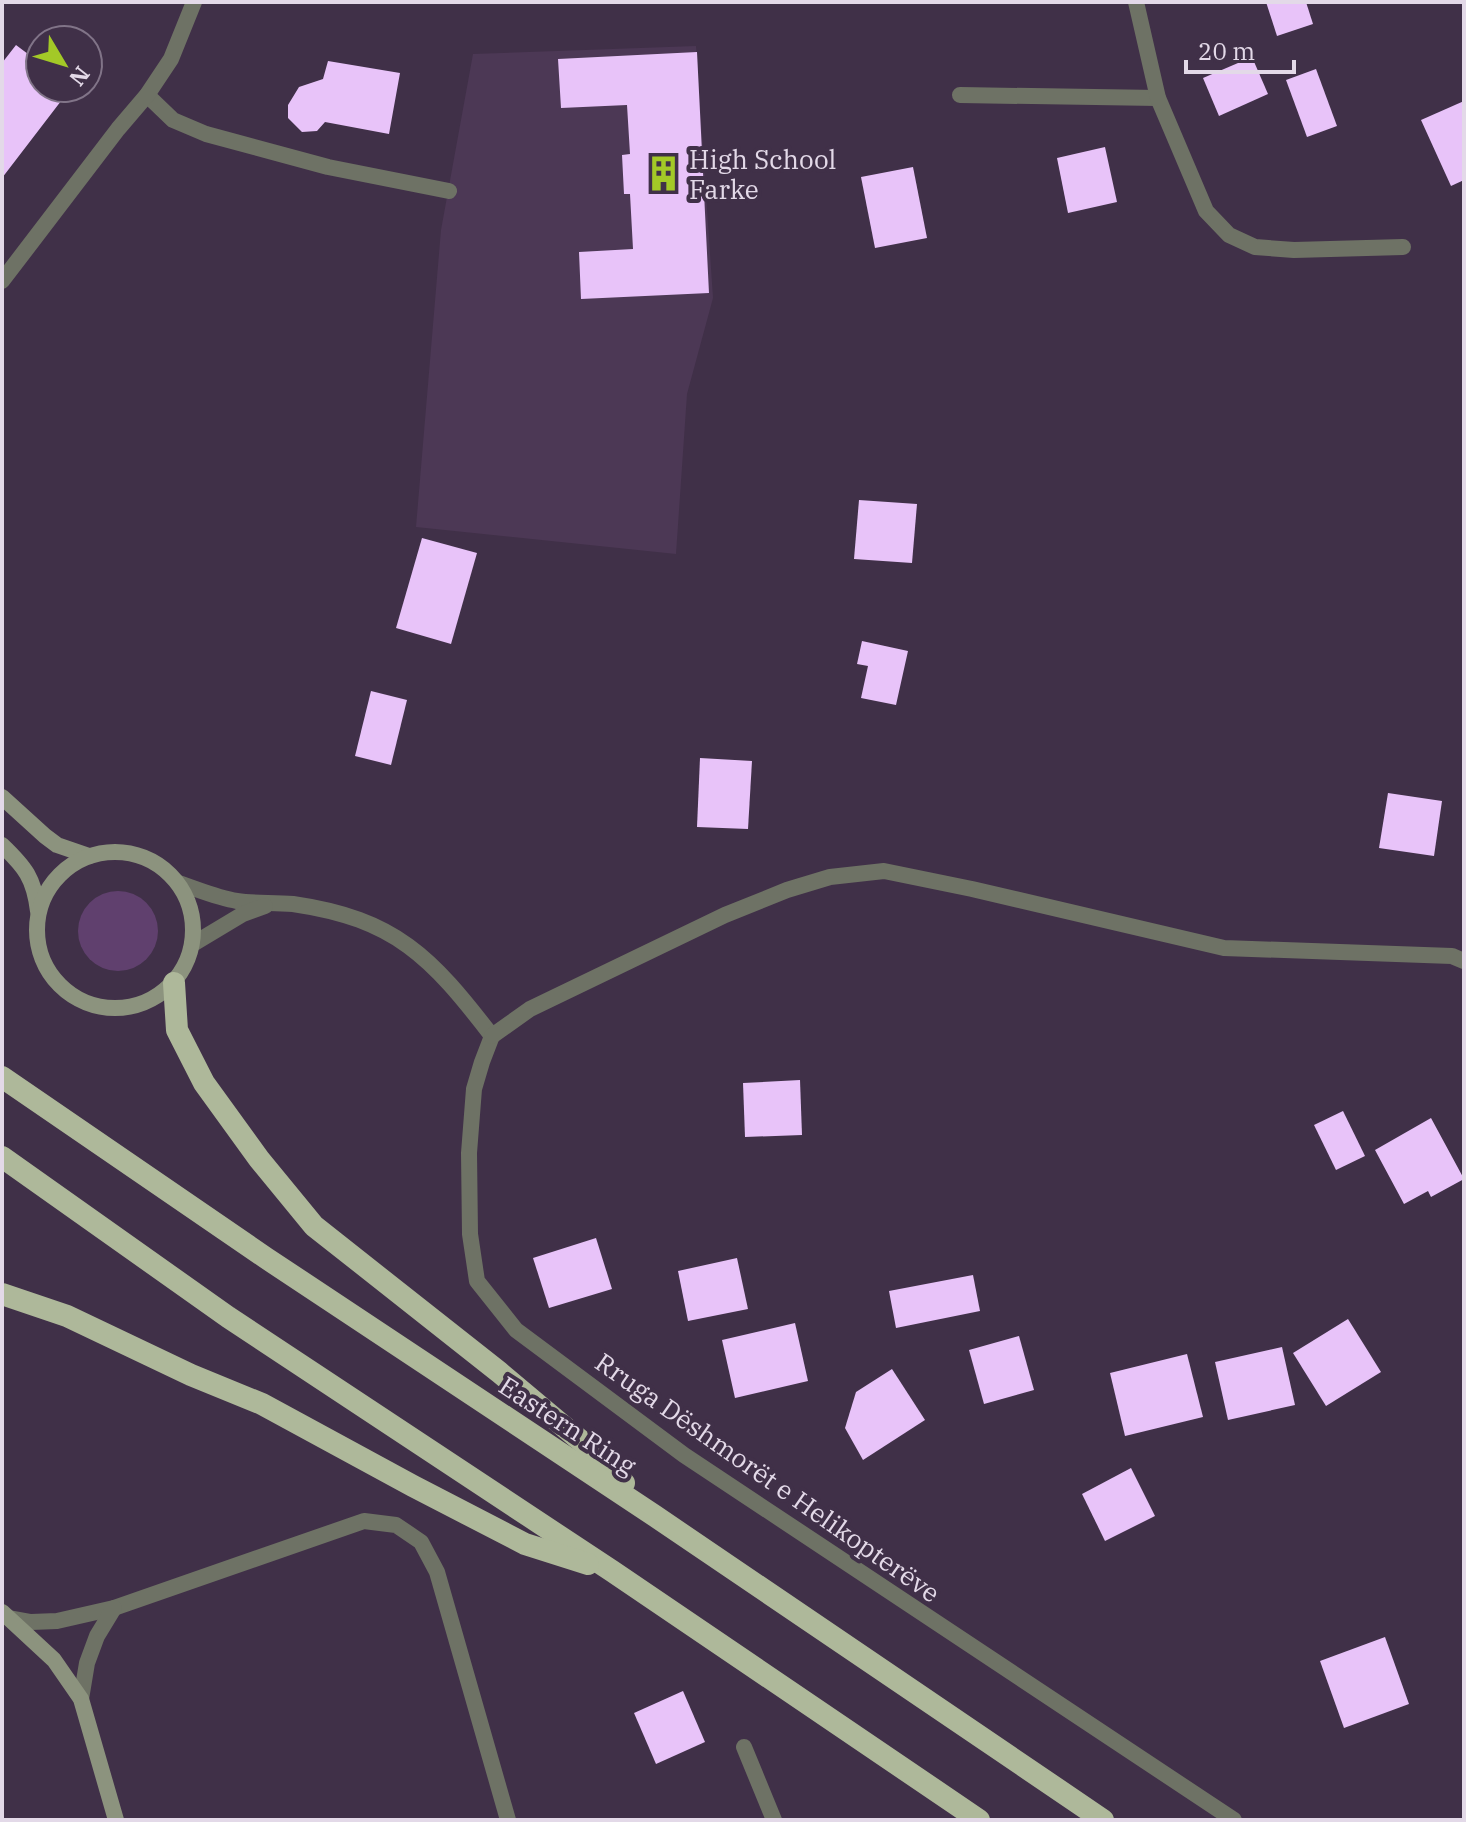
<svg xmlns="http://www.w3.org/2000/svg" width="1466" height="1822" font-family="'IBM Plex Serif',serif">
  <style>
    .built { fill: #4c3855 }
    .green { fill: #60406e }
    .building { fill: #e8c3f9 }
    .lines { fill: none; stroke-linecap: round; stroke-linejoin: round }
    .service { stroke: #6e7265; stroke-width: 16 }
    .minor { stroke: #6e7265; stroke-width: 16 }
    .tertiary { stroke: #6e7265; stroke-width: 16 }
    .secondary { stroke: #8c937e; stroke-width: 16 }
    .trunk { stroke: #aeb89a; stroke-width: 22 }
    .labels { text-anchor: middle; dominant-baseline: central; stroke-width: 8; stroke-linejoin: round; paint-order: stroke }
    .poi-label { font-size: 26px; fill: #e3d9e8; stroke: #403048; text-anchor: start }
    .street-label { font-size: 26px; fill: #e3d9e8; stroke: #403048 }
  </style>
  <rect width="100%" height="100%" fill="#403048"/>
  <path class="built" d="M696 46 713 298 687 394 676 554 416 527 441 230 473 54Z"/>
  <circle class="green" cx="118" cy="931" r="40"/>
  <g class="building">
    <path d="M1266 2H1306L1313 24 1277 36Z"/>
    <path d="M16 45 40 63V88H71L2 178V63Z"/>
    <path d="M697 52 709 293 581 299 579 252 633 249 630 194H624L622 155 630 154 627 105 561 108 558 59Z"/>
    <path d="M1252 57 1268 94 1219 116 1203 78Z"/>
    <path d="M328 61 400 73 389 134 325 122 317 131 302 132 288 118V105L299 87 323 79Z"/>
    <path d="M1316 69 1337 126 1307 137 1286 80Z"/>
    <path d="M1464 101V180L1451 186 1421 120Z"/>
    <path d="M1105 147 1117 202 1068 213 1057 158Z"/>
    <path d="M913 167 927 238 875 248 861 177Z"/>
    <path d="M859 500 917 504 912 563 854 559Z"/>
    <path d="M422 538 477 553 451 644 396 628Z"/>
    <path d="M862 641 908 651 896 705 861 698 868 666 857 664Z"/>
    <path d="M371 691 407 700 391 765 355 756Z"/>
    <path d="M700 758 752 761 748 829 697 827Z"/>
    <path d="M1388 793 1442 801 1434 856 1379 848Z"/>
    <path d="M800 1080 802 1135 745 1137 743 1083Z"/>
    <path d="M1343 1111 1365 1156 1336 1170 1314 1125Z"/>
    <path d="M1431 1118 1464 1179 1431 1197 1428 1191 1404 1204 1375 1150Z"/>
    <path d="M596 1238 612 1289 549 1308 533 1258Z"/>
    <path d="M737 1258 748 1309 688 1321 678 1271Z"/>
    <path d="M973 1275 980 1311 896 1328 889 1291Z"/>
    <path d="M1348 1319 1381 1372 1326 1406 1293 1353Z"/>
    <path d="M795 1323 808 1381 735 1398 722 1340Z"/>
    <path d="M1019 1336 1034 1390 984 1404 969 1350Z"/>
    <path d="M1282 1347 1295 1405 1228 1420 1215 1362Z"/>
    <path d="M1187 1354 1203 1417 1125 1436 1110 1373Z"/>
    <path d="M892 1369 925 1420 863 1460 845 1428 856 1392Z"/>
    <path d="M1131 1468 1155 1516 1105 1541 1082 1494Z"/>
    <path d="M1385 1637 1409 1704 1344 1728 1320 1661Z"/>
    <path d="M683 1691 705 1742 656 1764 634 1713Z"/>
  </g>
  <g class="lines">
    <path class="service" d="M960 95 1158 98"/>
    <g class="minor">
      <path d="M1136 2 1158 98 1206 211 1229 235 1255 247 1294 250 1403 247"/>
      <path d="M147 95 173 120 206 134 328 167 449 191"/>
      <path d="M178 883C197 889 217 898 237 901 255 904 274 902 293 904 396 919 431 957 492 1036"/>
      <path d="M193 944 243 914 265 906"/>
      <path d="M492 1036 482 1062 474 1089 469 1153 470 1234 477 1281 516 1330 684 1455 1234 1820"/>
      <path d="M492 1036 530 1009 725 915 787 890 830 877 884 871 972 889 1224 948 1452 956 1464 961"/>
      <path d="M9 1618 31 1622 57 1621 114 1608 364 1521 396 1525 421 1542 437 1572 508 1820"/>
      <path d="M81 1699 87 1663 97 1636 114 1608"/>
      <path d="M744 1747 774 1820"/>
    </g>
    <path class="tertiary" d="M2 281 118 129 147 95 171 59 194 2"/>
    <g class="secondary">
      <path d="M2 797 45 836 57 845 89 856"/>
      <path d="M2 845C25 867 34 878 38 911"/>
      <circle cx="115" cy="930" r="78"/>
      <path d="M2 1612 54 1660 81 1699 116 1820"/>
    </g>
    <g class="trunk">
      <path d="M174 983 177 1030 204 1083 259 1159 314 1226 499 1372 587 1446 624 1483"/>
      <path d="M2 1077 266 1258 655 1516 1103 1820"/>
      <path d="M2 1157 228 1317 612 1571 979 1820"/>
      <path d="M2 1294 67 1316 191 1375 262 1404 413 1486 525 1544 588 1564"/>
    </g>
  </g>
  <defs>
    <symbol id="building-bare" viewBox="-9 -9 18 18"><path d="M-4-6H4V6H1V3H-1V6H-4ZM-2.5-4.3h1.7v1.8h-1.7ZM.8-4.3h1.7v1.8H.8ZM-2.5-1h1.7V.8h-1.7ZM.8-1h1.7V.8H.8Z" fill="#a3c927" stroke="#403048" stroke-width="2.5" paint-order="stroke"/></symbol>
  </defs>
  <g fill-rule="evenodd">
    <use href="#building-bare" x="638" y="148" width="51" height="51"/>
  </g>
  <g class="labels">
    <g class="poi-label">
      <text x="689" y="159">High School<tspan x="689" dy="30">Farke</tspan></text>
    </g>
    <g class="street-label">
      <text transform="translate(568 1425) rotate(33)">Eastern Ring</text>
      <text transform="translate(768 1477) rotate(35)">Rruga Dëshmorët e Helikopterëve</text>
    </g>
  </g>
  <rect width="1466" height="1822" fill="none" stroke="#e3d9e8" stroke-width="8"/>
  <g transform="translate(64 64) rotate(128)"><circle r="38" fill="#403048" stroke="#817488" stroke-width="2"/>
  <path d="M0-6L14 30L0 20L-14 30Z" fill="#a3c927"/>
  <text y="-12" font-size="22" font-weight="bold" text-anchor="middle" fill="#e3d9e8">N</text>
  </g>
  <path d="M1186 60v12h108v-12" fill="none" stroke="#e3d9e8" stroke-width="4"/>
  <text x="1198" y="60" font-size="24" fill="#e3d9e8" stroke="#403048" stroke-width="6" paint-order="stroke">20 m</text>
</svg>
